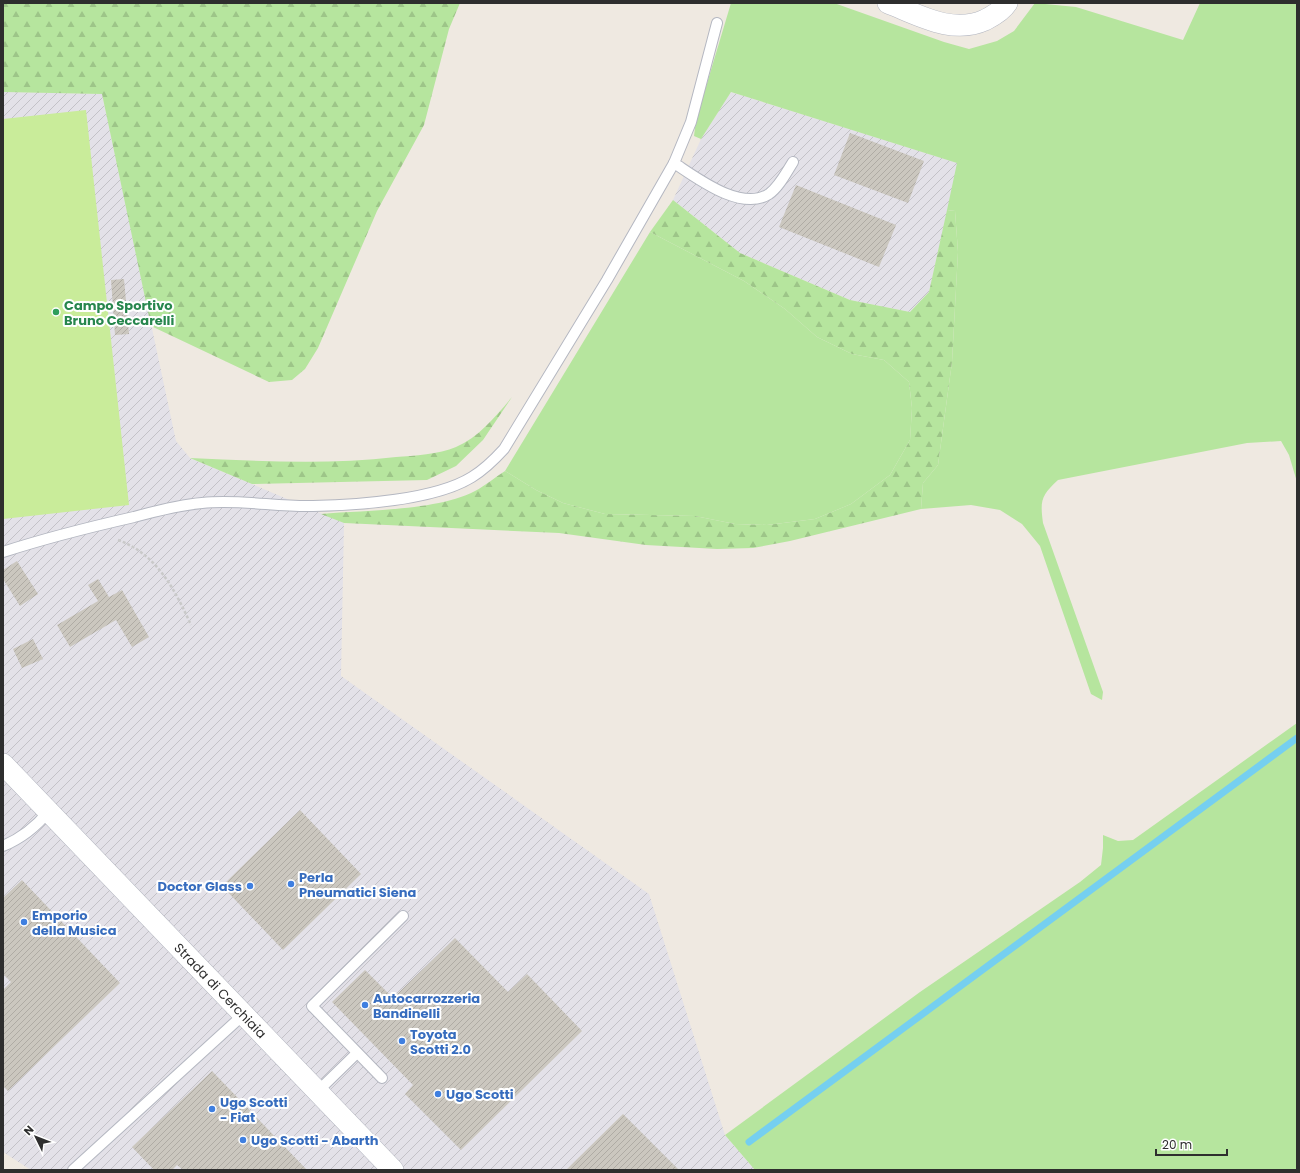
<svg xmlns="http://www.w3.org/2000/svg" width="1300" height="1173" font-family="Poppins,sans-serif">
  <style>
    .industrial { fill: url(#industrial-furrows) }
    .grass { fill: #b6e59e }
    .forest { fill: url(#forest-firs) }
    .pitch { fill: #c9ec9a }
    .lines { fill: none; stroke-linecap: round; stroke-linejoin: round }
    .stream { stroke: #75cff0; stroke-width: 7 }
    .building { fill: url(#building-hatch) }
    .service-casing { stroke: #b4b7c1; stroke-width: 12 }
    .minor-casing { stroke: #b4b7c1; stroke-width: 22 }
    .path { stroke: #c9c9c9; stroke-width: 2.5; stroke-dasharray: 3 2; stroke-linecap: butt }
    .service { stroke: #fff; stroke-width: 10 }
    .minor { stroke: #fff; stroke-width: 21 }
    .leisure-dot { fill: #2e9e5b; stroke: #fff; stroke-width: 1.5 }
    .shop-dot { fill: #3f7fe0; stroke: #fff; stroke-width: 1.5 }
    .labels { text-anchor: middle; dominant-baseline: central; stroke-width: 4; stroke-linejoin: round; paint-order: stroke }
    .leisure-label { font-size: 13px; font-weight: bold; fill: #27864d; stroke: #fff; text-anchor: start }
    .shop-label { font-size: 13px; font-weight: bold; fill: #366cbe; stroke: #fff; text-anchor: start }
    .street-label { font-size: 13px; fill: #2e2e2e; stroke: #fff }
  </style>
  <defs>
    <pattern id="industrial-furrows" width="10" height="10" patternUnits="userSpaceOnUse"><rect width="10" height="10" fill="#e3e1e8"/><path d="M-1 1l2-2M0 10L10 0M9 11l2-2" fill="none" stroke="#c3c1c7"/></pattern>
    <pattern id="forest-firs" width="22" height="20" patternUnits="userSpaceOnUse"><rect width="22" height="20" fill="#b6e59e"/><path d="M5 1l3.5 6h-7zM16 11l3.5 6h-7z" fill="#9dc588"/></pattern>
    <pattern id="building-hatch" width="6" height="6" patternUnits="userSpaceOnUse"><rect width="6" height="6" fill="#cbc7bf"/><path d="M-1 1l2-2M0 6l6-6M5 7l2-2" fill="none" stroke="#afaba4"/></pattern>
  </defs>
  <rect width="100%" height="100%" fill="#efe9e1"/>
  <g class="industrial">
    <path d="M3 92 102 94 176 441 190 458 344 523 341 676 649 894 725 1135 755 1170H31L3 1152Z"/>
    <path d="M731 92 958 163 929 292 910 312 850 300 740 253 673 200 701 139Z"/>
  </g>
  <g class="grass">
    <path d="M731 3H834L944 42 969 49 997 41 1014 31 1035 3 1076 7 1183 40 1200 3H1297V482L1289 455 1281 441 1247 443 1058 480C1041 496 1040 500 1043 523L1103 692 1102 700 1091 694 1040 546 1022 524 1000 510 971 505 921 509 923 483 938 465 952 362 958 252 955 211 947 210 957 163 731 92 701 139 694 136 696 120Z"/>
    <path d="M650 232 744 281 785 309 817 337 852 354 884 360 909 382 912 408 910 440 890 475 851 504 815 519 767 525 735 524 695 516 605 514 563 503 536 490 505 471Z"/>
    <path d="M1297 723V1170H755L725 1135 920 992 1080 882 1101 865 1103 848V835L1118 841 1133 840Z"/>
  </g>
  <g class="forest">
    <path d="M3 3H460L449 29 424 125 377 211 318 348 305 369 292 380 269 382 151 326 102 94 3 92Z"/>
    <path d="M673 200 740 253 850 300 910 312 929 292 947 210 955 211 958 252 952 362 938 465 923 483 921 509 790 541 753 548 717 549 646 545 559 533 344 523 321 514C365 510 437 511 475 491 485 486 495 477 505 471L536 490 563 503 605 514 695 516 735 524 767 525 815 519 851 504 890 475 910 440 912 408 909 382 884 360 852 354 817 337 785 309 744 281 650 232Z"/>
    <path d="M512 397 483 440 456 466 427 480 252 484 190 458C258 461 327 465 396 457 414 456 439 454 456 447 479 437 496 416 512 397Z"/>
  </g>
  <path class="pitch" d="M86 110 129 505 3 519V119Z"/>
  <g class="lines">
    <path class="stream" d="M749 1142 1297 738"/>
  </g>
  <g class="building">
    <path d="M850 133 924 161 908 203 834 175Z"/>
    <path d="M796 185 896 225 879 267 779 227Z"/>
    <path d="M124 279 129 334 115 335 111 280Z"/>
    <path d="M17 561 38 594 20 606 3 579V570Z"/>
    <path d="M98 579 109 597 122 590 149 637 132 647 116 620 70 647 57 625 98 601 88 585Z"/>
    <path d="M33 639 43 659 22 668 13 649Z"/>
    <path d="M300 810 361 874 283 950 222 886Z"/>
    <path d="M22 880 120 983 8 1091 3 1086V990L11 982 3 974V898Z"/>
    <path d="M455 938 508 992 527 974 582 1031 461 1150 405 1094 413 1085 332 1002 365 970 393 998Z"/>
    <path d="M212 1071 307 1170H183L177 1165 172 1170H154L132 1147Z"/>
    <path d="M623 1114 679 1170H566Z"/>
  </g>
  <g class="lines">
    <defs>
      <g id="service">
        <path d="M674 163C697 178 741 212 769 194 779 187 786 173 793 162"/>
        <path d="M3 552C46 538 90 527 134 517 156 511 179 505 202 503 240 499 276 507 313 506 358 505 435 500 472 477 485 469 494 460 504 449L607 280 674 163 691 122 717 23"/>
        <path d="M3 846C22 838 35 828 48 812"/>
        <path d="M382 1078 312 1006 403 916"/>
        <path d="M317 1092 357 1053"/>
        <path d="M73 1170 243 1015"/>
      </g>
      <g id="minor">
        <path d="M888 3C919 15 952 35 985 20 993 16 1002 11 1007 3"/>
        <path id="s1" d="M3 764 393 1170"/>
      </g>
    </defs>
    <use href="#service" class="service-casing"/>
    <use href="#minor" class="minor-casing"/>
    <path class="path" d="M118 540C157 554 175 590 191 625"/>
    <use href="#service" class="service"/>
    <use href="#minor" class="minor"/>
  </g>
  <circle class="leisure-dot" cx="56" cy="312" r="4"/>
  <g class="shop-dot">
    <circle cx="291" cy="884" r="4"/>
    <circle cx="250" cy="886" r="4"/>
    <circle cx="24" cy="922" r="4"/>
    <circle cx="365" cy="1005" r="4"/>
    <circle cx="402" cy="1041" r="4"/>
    <circle cx="438" cy="1094" r="4"/>
    <circle cx="212" cy="1109" r="4"/>
    <circle cx="243" cy="1140" r="4"/>
  </g>
  <g class="labels">
    <g class="leisure-label">
      <text x="64" y="305">Campo Sportivo<tspan x="64" dy="15">Bruno Ceccarelli</tspan></text>
    </g>
    <g class="shop-label">
      <text x="299" y="877">Perla<tspan x="299" dy="15">Pneumatici Siena</tspan></text>
      <text x="242" y="886" text-anchor="end">Doctor Glass</text>
      <text x="32" y="915">Emporio<tspan x="32" dy="15">della Musica</tspan></text>
      <text x="373" y="998">Autocarrozzeria<tspan x="373" dy="15">Bandinelli</tspan></text>
      <text x="410" y="1034">Toyota<tspan x="410" dy="15">Scotti 2.0</tspan></text>
      <text x="446" y="1094">Ugo Scotti</text>
      <text x="220" y="1102">Ugo Scotti<tspan x="220" dy="15">- Fiat</tspan></text>
      <text x="251" y="1140">Ugo Scotti - Abarth</text>
    </g>
    <g class="street-label">
      <text stroke="none"><textPath href="#s1" startOffset="314">Strada di Cerchiaia</textPath></text>
    </g>
  </g>
  <rect width="1300" height="1173" fill="none" stroke="#2e2e2e" stroke-width="8"/>
  <g transform="translate(36 1137) rotate(313)" stroke="#ffffff" stroke-width="3" paint-order="stroke">
  <path d="M0-3L7 15L0 10L-7 15Z" fill="#2e2e2e"/>
  <text y="-6" font-size="11" font-weight="bold" text-anchor="middle" fill="#2e2e2e">N</text>
  </g>
  <path d="M1156 1149v6h71v-6" fill="none" stroke="#2e2e2e" stroke-width="2"/>
  <text x="1162" y="1149" font-size="12" fill="#2e2e2e" stroke="#ffffff" stroke-width="3" paint-order="stroke">20 m</text>
</svg>
